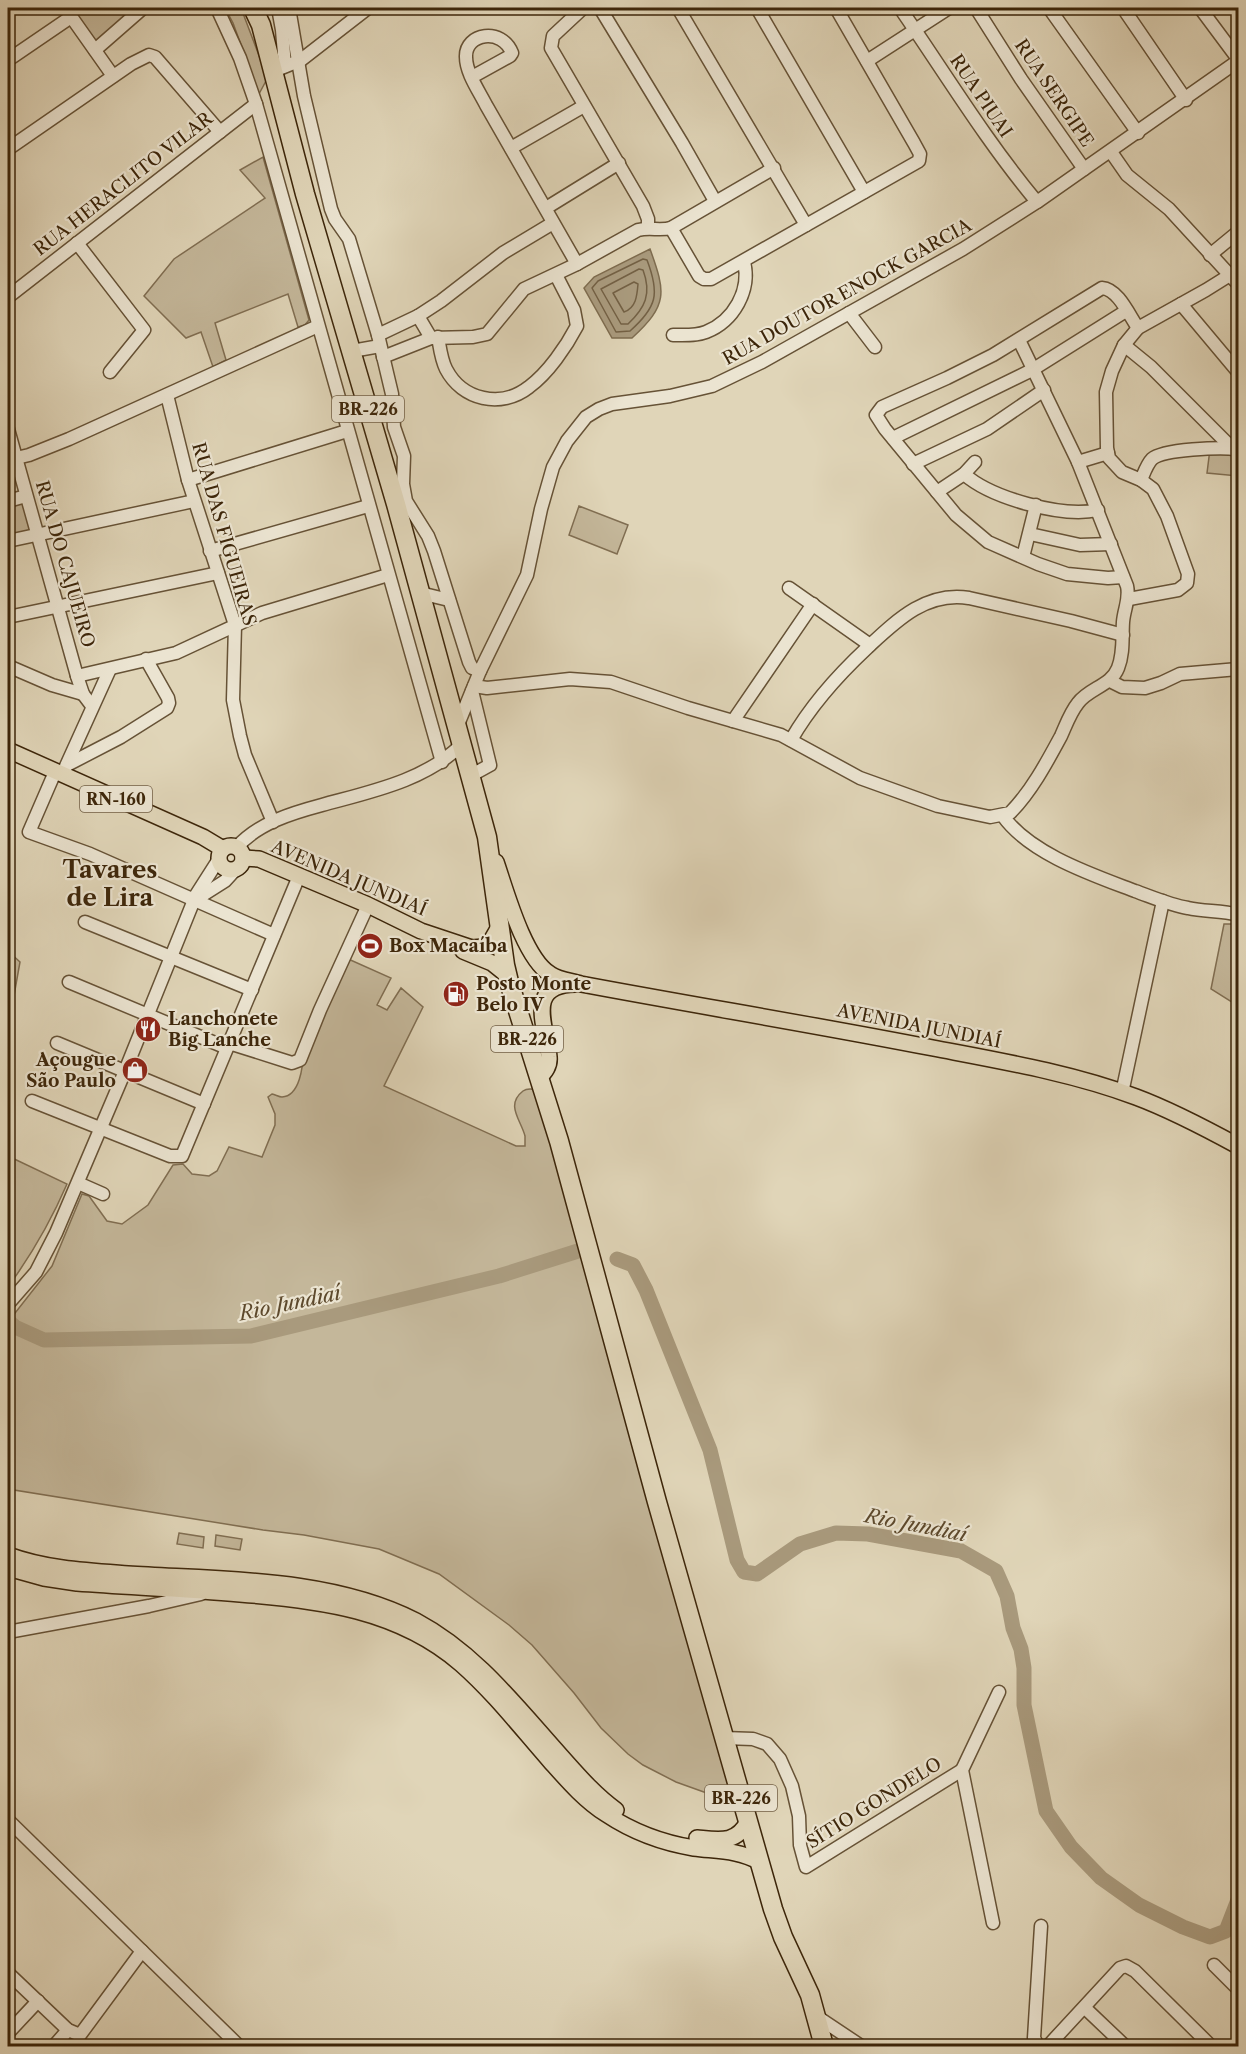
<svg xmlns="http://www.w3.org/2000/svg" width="1246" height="2054" font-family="'Libre Caslon Text',serif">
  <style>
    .green { fill: #c4b79a; stroke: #806e52; stroke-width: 1.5 }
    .water { fill: #a99a7d; stroke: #7e6c4f; stroke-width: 1.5 }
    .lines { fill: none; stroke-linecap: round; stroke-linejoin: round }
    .shore { stroke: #736044; stroke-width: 1.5 }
    .river { stroke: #a99a7d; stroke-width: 15 }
    .minor-casing { stroke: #665236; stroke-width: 15 }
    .major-casing { stroke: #3d260a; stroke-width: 18 }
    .highway-casing { stroke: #3d260a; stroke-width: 21 }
    .minor { stroke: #ebe4d1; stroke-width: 12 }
    .major { stroke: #e0d5b8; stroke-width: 15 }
    .highway { stroke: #e0d5b8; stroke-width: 18 }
    .labels { text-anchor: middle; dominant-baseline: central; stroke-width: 4.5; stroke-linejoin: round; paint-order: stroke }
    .shield { fill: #ebe4d1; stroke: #715f46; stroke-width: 1.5 }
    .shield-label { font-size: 16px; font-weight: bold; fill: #3d260a }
    .street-label { font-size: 18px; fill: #3d260a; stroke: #ebe4d1 }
    .poi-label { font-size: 18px; font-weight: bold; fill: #3d260a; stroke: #ebe4d1; text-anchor: start }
    .water-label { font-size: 20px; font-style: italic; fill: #5d492c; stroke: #ebe4d1 }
    .district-label { font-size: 24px; font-weight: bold; fill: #3d260a; stroke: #ebe4d1 }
  </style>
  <rect width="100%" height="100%" fill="#e0d5b8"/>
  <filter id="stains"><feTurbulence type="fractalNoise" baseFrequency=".00333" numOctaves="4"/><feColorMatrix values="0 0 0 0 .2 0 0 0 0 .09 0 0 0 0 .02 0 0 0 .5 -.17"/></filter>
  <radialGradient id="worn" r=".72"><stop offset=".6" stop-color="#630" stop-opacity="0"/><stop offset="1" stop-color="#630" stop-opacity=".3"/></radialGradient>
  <g class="green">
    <path d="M72 8H133L97 43Z"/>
    <path d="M225 8H241L266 74 267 79 259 94 233 23Z"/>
    <path d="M263 157 309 320 305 325 298 327 288 294 215 323 226 360 213 367 201 332 186 338 144 296 174 259 265 198 240 170Z"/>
    <path d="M1210 449 1238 452V476L1207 473Z"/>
    <path d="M23 499 34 531 8 538V503Z"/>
    <path d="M579 506 628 525 617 554 569 535Z"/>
    <path d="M1224 924H1238V1006L1211 989Z"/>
    <path d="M8 951 20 962 8 1029Z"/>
    <path d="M346 958 391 978 377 1005 387 1010 401 988 423 1007 384 1086 516 1146H525C525 1142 525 1139 525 1136 521 1120 505 1105 523 1091 528 1087 535 1089 541 1091L745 1793 725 1798 715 1796 676 1782 643 1765 628 1754 601 1728 574 1693 532 1645 509 1625 439 1574 379 1549 304 1535 263 1530 8 1489V1322L52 1266 82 1194 89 1196 107 1221 122 1224 148 1205 173 1165 183 1164 192 1174 209 1176 217 1171 229 1147 262 1157 275 1125V1114L268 1097 272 1094C276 1095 279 1097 282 1097 300 1096 303 1066 303 1053Z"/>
    <path d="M8 1156 67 1184C51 1221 32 1254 8 1287Z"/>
    <path d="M179 1533 204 1537 203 1548 177 1544Z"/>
    <path d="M216 1535 242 1539 240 1550 215 1546Z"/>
  </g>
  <path class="water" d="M650 249C666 293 668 305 632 338H612L584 288 594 277Z"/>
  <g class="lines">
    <g class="shore">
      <path d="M643 259 647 260C660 294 657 307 630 331L616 332 592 288 598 281Z"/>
      <path d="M639 269 643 270C652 294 645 308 628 324H621L601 289Z"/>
      <path d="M634 282 638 284C637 296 636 308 624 312L613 293Z"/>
    </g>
    <g class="river">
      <path d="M617 1259 633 1265 646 1290 710 1450 737 1560 744 1572 757 1574 800 1544 836 1533 868 1534 961 1551 996 1571 1007 1596 1013 1628 1021 1649 1024 1668V1705L1046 1811 1071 1847 1101 1878 1139 1905 1183 1927 1210 1937 1226 1931 1238 1900"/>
      <path d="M8 1321 15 1327 44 1340 251 1336 499 1276 578 1251"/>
    </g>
    <defs>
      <g id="minor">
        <path d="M65 8 113 76"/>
        <path d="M217 8 240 58 256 104 442 762"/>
        <path d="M278 8 282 30 285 66"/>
        <path d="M289 8 304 96 331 209 335 219 349 239 378 335 392 394 394 427 404 456 403 484 406 501 428 536 434 551 469 662 472 668 480 671"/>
        <path d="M583 8 553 36 551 48 643 206 648 219V228"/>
        <path d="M600 8 682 143 715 201"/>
        <path d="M678 8 806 225"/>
        <path d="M757 8 864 192"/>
        <path d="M900 8C945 73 986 141 1037 202"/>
        <path d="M976 8 1021 79 1084 169"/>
        <path d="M1049 8 1138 133"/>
        <path d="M1123 8 1186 100"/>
        <path d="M1200 8 1238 59"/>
        <path d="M95 50 143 8"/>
        <path d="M8 60 71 17"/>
        <path d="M867 61 949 8"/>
        <path d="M274 71 301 60 368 8"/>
        <path d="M472 77 510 56 512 53C502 27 465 33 466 57 466 73 479 91 486 105L577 264"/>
        <path d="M511 148 584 106"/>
        <path d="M8 149 131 64 149 55 155 57 220 132"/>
        <path d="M1111 152 1127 175 1169 209 1238 284"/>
        <path d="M546 208 619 163"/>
        <path d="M671 228 699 276 704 279H711L919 161 920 154 914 143 836 8"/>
        <path d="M77 243 144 330 110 372"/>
        <path d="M1210 255 1238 232"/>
        <path d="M8 297 256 104"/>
        <path d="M1181 304 1238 372"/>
        <path d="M849 313 875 347"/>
        <path d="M418 316 431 338"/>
        <path d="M378 335 418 316 441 301 503 253 553 223"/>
        <path d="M673 335C685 335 696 336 706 332 734 321 751 290 744 262"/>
        <path d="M438 337C440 348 441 359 446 369 462 400 501 409 529 387 548 373 566 347 577 326L574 310 556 275"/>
        <path d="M1124 345 1151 367 1233 449"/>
        <path d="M352 351 380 346"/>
        <path d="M383 357 431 338 473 337 487 334 524 289 577 264 638 230C650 227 660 231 671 228L774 168"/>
        <path d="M167 395 188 480 235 625 233 700 240 736 245 755 273 822"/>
        <path d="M8 429 77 676 83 694 92 706"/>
        <path d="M893 438 1032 370 1126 311"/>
        <path d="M8 460 29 455 69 439 318 326"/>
        <path d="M1078 462 1108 453"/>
        <path d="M913 464 987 429 1044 390"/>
        <path d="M964 474C991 498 1062 518 1098 510"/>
        <path d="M188 480 347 431"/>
        <path d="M1141 480C1144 473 1147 464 1152 459 1163 449 1221 447 1236 449"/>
        <path d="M937 492 964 474 975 462"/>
        <path d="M8 501 26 496"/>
        <path d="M1030 534 1080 545 1111 544"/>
        <path d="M8 541 194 501"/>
        <path d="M210 551 368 506"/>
        <path d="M1023 557 1036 505"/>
        <path d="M1123 577 1108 578 1067 574 1038 564 988 542 956 515 885 429 876 415 882 407 947 378 993 355 1102 288C1118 289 1129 315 1138 328"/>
        <path d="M789 588 870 645"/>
        <path d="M420 593 449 600"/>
        <path d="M1129 599 1178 590 1187 583 1188 574 1167 516 1153 489 1141 480 1122 472 1109 458 1107 448 1106 392 1112 371 1124 345 1138 328 1206 290 1230 275"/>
        <path d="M8 617 218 573"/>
        <path d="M8 666 52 685 83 694"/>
        <path d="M77 676 176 653 262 613 388 575"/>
        <path d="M1110 681 1122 687 1145 688 1161 683 1180 674 1238 669"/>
        <path d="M474 686 487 688 570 679 611 682 688 708 781 735 860 778 938 806 990 817 1010 813C1031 792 1047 762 1061 736 1066 725 1070 713 1078 703 1089 688 1111 686 1118 668 1124 653 1122 637 1123 622 1124 609 1130 599 1127 586L1078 462 1019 340"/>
        <path d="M733 721 813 604"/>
        <path d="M457 727 480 671 527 575 541 509 553 467 567 441 586 417 599 409 612 404 670 396 712 386 762 362 963 249 1037 202 1238 61"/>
        <path d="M791 740C811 705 837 676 867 648 896 621 926 591 969 598L1071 621 1123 635"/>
        <path d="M67 765 121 737 167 708 169 703 168 698 146 659"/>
        <path d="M66 766 110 669"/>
        <path d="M55 772 29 832 90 854 274 935"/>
        <path d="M470 776 490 765 472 691"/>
        <path d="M1003 816C1030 854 1093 875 1135 891 1152 897 1170 905 1188 908 1205 912 1222 910 1238 915"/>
        <path d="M236 848C258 823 292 813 322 805 369 792 425 781 461 745"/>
        <path d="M195 900 225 881 236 869"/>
        <path d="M85 922 252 990"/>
        <path d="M69 982 227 1048"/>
        <path d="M57 1043 204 1104"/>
        <path d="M229 1043 292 1063 300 1060 320 1010 368 905"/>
        <path d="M1122 1093 1163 901"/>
        <path d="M32 1101 170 1156H182L299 876"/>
        <path d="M78 1183 103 1194"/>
        <path d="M8 1304 36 1272 56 1233 125 1071 196 895 219 859"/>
        <path d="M8 1632 149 1606 201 1594"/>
        <path d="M724 1738 753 1739 767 1744 780 1759 792 1786 799 1816 800 1845 806 1867 962 1770"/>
        <path d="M8 1820 239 2046"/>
        <path d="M993 1923 962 1770 999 1692"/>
        <path d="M1214 1965 1238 1989"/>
        <path d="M8 1973 68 2030 80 2035 142 1951"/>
        <path d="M1085 2008 1125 2046"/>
        <path d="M816 2016 861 2046"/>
        <path d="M8 2033 38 2001"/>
        <path d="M54 2046 68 2030"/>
        <path d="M1038 2046 1034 2038 1041 1926"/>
        <path d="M1048 2046 1120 1968 1126 1966 1135 1971 1211 2046"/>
      </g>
      <g id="major">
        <path d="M8 750 203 837 223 849"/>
        <circle cx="231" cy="858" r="12"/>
        <path d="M243 858 259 859 368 905 421 931 472 948 484 947 491 941 499 927"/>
        <path d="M496 862C506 891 524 958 550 974 558 980 571 981 581 984 698 1006 816 1025 933 1048 1001 1061 1072 1073 1136 1097 1171 1110 1205 1128 1238 1146"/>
        <path d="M463 951 492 963 507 975"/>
        <path d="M539 1078C545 1072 550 1066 549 1057 547 1027 524 985 575 984"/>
        <path d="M8 1555C46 1569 87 1571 128 1574 222 1580 330 1577 416 1621 476 1653 516 1706 561 1756 578 1775 595 1795 616 1810"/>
        <path d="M8 1568 44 1578 77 1583C131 1587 186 1589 240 1594 319 1600 399 1610 461 1664 494 1693 521 1728 550 1761 567 1780 584 1800 606 1814 633 1832 663 1843 694 1848 718 1851 738 1850 760 1862"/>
        <path d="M697 1838C719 1840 737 1844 748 1821"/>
      </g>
      <path id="highway" d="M253 8 261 25 305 194 396 504 487 837 505 965 509 982 559 1141 657 1502 773 1909 783 1937 810 1995 824 2046"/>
    </defs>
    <use href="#minor" class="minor-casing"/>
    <use href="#major" class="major-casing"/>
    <use href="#highway" class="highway-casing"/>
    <use href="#minor" class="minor"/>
    <use href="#major" class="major"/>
    <use href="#highway" class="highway"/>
  </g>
  <defs>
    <symbol id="stadium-disc" viewBox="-11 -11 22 22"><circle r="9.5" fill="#8f2418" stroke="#ebe4d1"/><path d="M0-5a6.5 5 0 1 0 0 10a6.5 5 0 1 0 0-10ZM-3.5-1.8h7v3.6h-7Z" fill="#fff"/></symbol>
    <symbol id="fuel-disc" viewBox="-11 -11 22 22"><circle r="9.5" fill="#8f2418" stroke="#ebe4d1"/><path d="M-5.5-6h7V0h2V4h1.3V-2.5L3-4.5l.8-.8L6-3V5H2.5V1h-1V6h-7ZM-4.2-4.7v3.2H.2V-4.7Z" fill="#fff"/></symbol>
    <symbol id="restaurant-disc" viewBox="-11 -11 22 22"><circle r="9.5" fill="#8f2418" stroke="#ebe4d1"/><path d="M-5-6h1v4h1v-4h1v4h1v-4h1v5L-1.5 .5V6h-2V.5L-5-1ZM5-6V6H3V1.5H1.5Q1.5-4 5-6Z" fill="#fff"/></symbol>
    <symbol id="shop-disc" viewBox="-11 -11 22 22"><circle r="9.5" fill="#8f2418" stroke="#ebe4d1"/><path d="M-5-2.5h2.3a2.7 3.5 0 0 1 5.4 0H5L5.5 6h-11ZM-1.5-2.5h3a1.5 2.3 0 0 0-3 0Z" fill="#fff"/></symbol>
  </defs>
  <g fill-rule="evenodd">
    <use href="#stadium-disc" x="355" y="931" width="30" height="30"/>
    <use href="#fuel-disc" x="441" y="979" width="30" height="30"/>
    <use href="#restaurant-disc" x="133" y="1014" width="30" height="30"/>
    <use href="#shop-disc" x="120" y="1055" width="30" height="30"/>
  </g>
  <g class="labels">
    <g class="shield">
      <rect x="332" y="396" width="72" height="26" rx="4.5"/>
      <rect x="80" y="786" width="72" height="26" rx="4.5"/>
      <rect x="491" y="1026" width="72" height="26" rx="4.5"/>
      <rect x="705" y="1785" width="72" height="26" rx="4.5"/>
    </g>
    <g class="shield-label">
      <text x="368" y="409">BR-226</text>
      <text x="116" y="799">RN-160</text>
      <text x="527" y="1039">BR-226</text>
      <text x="741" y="1798">BR-226</text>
    </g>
    <g class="street-label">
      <text transform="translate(1054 93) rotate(56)">RUA SERGIPE</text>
      <text transform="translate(981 96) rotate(56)">RUA PIUAI</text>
      <text transform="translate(123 184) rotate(-38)">RUA HERACLITO VILAR</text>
      <text transform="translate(847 292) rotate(-29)">RUA DOUTOR ENOCK GARCIA</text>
      <text transform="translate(224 534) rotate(74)">RUA DAS FIGUEIRAS</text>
      <text transform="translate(65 564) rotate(74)">RUA DO CAJUEIRO</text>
      <text transform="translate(349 878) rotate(23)">AVENIDA JUNDIAÍ</text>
      <text transform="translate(919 1026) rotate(11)">AVENIDA JUNDIAÍ</text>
      <text transform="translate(874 1803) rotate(-32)">SÍTIO GONDELO</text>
    </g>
    <g class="poi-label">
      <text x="389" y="946">Box Macaíba</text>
      <text x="476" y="984">Posto Monte<tspan x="476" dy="21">Belo IV</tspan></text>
      <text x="168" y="1019">Lanchonete<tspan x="168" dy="21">Big Lanche</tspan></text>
      <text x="116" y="1060" text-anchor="end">Açougue<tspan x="116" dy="21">São Paulo</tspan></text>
    </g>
    <g class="water-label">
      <text transform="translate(290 1303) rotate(-12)">Rio Jundiaí</text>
      <text transform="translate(916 1525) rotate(11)">Rio Jundiaí</text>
    </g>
    <g class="district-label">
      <text x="110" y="869">Tavares<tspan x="110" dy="28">de Lira</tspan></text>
    </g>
  </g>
  <rect width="1246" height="2054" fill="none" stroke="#e0d5b8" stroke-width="30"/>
  <rect x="9" y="9" width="1228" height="2036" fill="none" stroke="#3d260a" stroke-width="3"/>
  <rect x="15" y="15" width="1216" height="2024" fill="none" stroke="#3d260a" stroke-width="1.5"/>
  <rect width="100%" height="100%" filter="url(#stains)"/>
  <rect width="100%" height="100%" fill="url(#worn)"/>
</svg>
